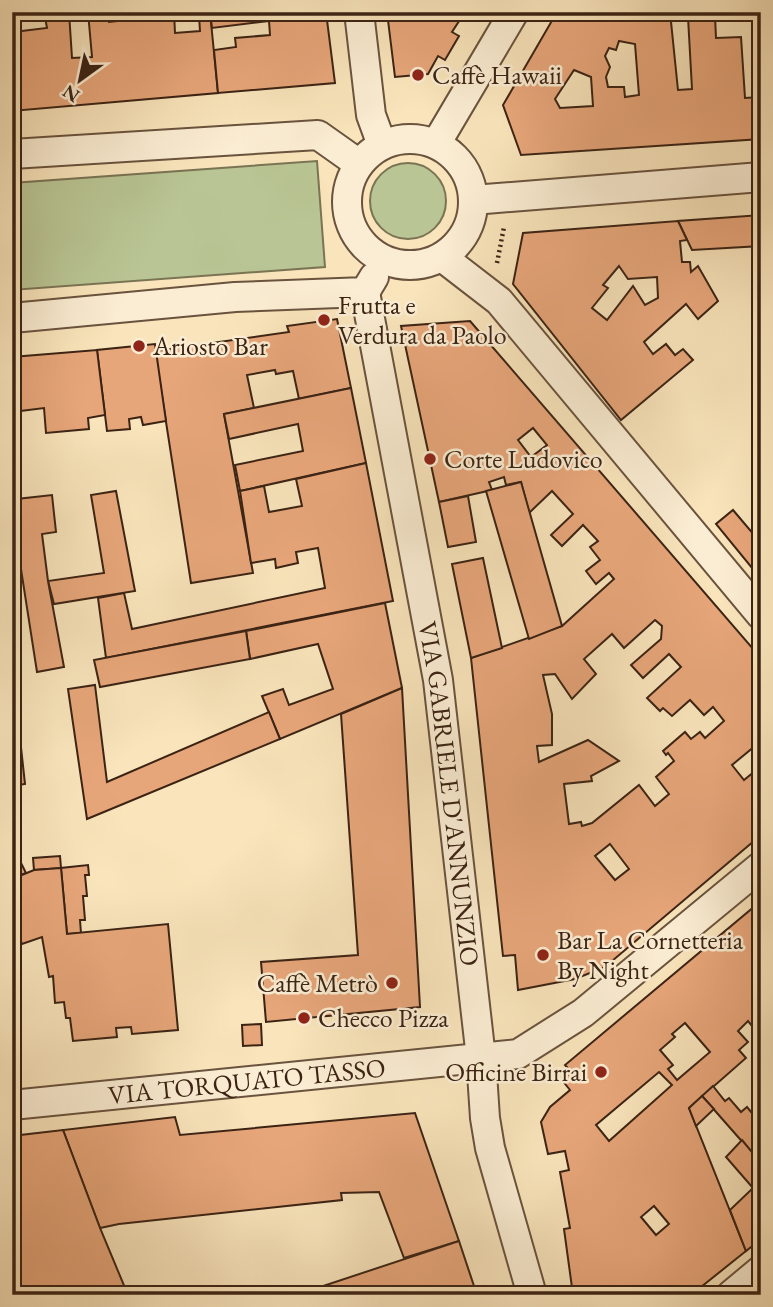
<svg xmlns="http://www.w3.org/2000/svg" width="773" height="1307" font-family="'EB Garamond',serif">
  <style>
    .green { fill: #b9c594; stroke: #7a7454; stroke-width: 2 }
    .building { fill: #e7a67a; stroke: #3b2314; stroke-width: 2; fill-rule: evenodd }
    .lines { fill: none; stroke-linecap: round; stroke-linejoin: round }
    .minor-casing { stroke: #6a533e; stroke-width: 32 }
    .path { stroke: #3b2314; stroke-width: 4.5; stroke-dasharray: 2 3.5; stroke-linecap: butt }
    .minor { stroke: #fbedd3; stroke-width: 28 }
    .poi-dot { fill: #8f2418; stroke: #fbedd3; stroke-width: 2.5 }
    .labels { text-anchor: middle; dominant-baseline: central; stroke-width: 5; stroke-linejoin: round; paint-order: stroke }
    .poi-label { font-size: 26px; fill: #3b2314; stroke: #fbedd3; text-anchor: start }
    .street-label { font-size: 26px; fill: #3b2314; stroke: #fbedd3 }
  </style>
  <rect width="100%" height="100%" fill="#f9e4bb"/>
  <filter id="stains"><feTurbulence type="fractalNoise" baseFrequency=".00286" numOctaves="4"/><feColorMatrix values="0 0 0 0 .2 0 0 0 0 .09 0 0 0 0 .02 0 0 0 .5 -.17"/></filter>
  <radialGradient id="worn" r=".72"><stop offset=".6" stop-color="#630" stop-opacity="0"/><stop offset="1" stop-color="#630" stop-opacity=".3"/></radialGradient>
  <g class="green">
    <path d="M317 161 325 267 12 290V183Z"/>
    <circle cx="408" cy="201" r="38"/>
  </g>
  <g class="building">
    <path d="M44 12H69L72 58 92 57 88 12H108L109 22 127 20 126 12H174L175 33 200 31 199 16 187 17V12H210L218 93 12 111V69H20L19 58H16L14 32 47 28Z"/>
    <path d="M210 12H326L335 83 218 93 214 50 236 47 235 38 270 35 269 21 212 28Z"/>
    <path d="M387 12H465L452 32 459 36 445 60 438 56 428 74 395 77Z"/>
    <path d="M557 12H670L678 90 692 89 688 17 715 16 716 38 741 37 745 98 760 97 758 56H761V139L521 155 503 105ZM619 41 635 44 639 95 625 97 624 87H608L606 77 610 67 605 56 609 48 616 50ZM574 70 591 77 593 106 560 108 555 99Z"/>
    <path d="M761 215V246L692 250 678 221Z"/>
    <path d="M678 221 687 240 680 241 682 262H690L691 272 698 266 718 301 698 319 686 304 644 342 653 354 666 344 675 355 683 349 693 360 621 420 513 284 523 233ZM619 266 628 279 657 277 658 298 645 305 633 286 607 320 592 308 608 288 603 285Z"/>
    <path d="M337 319 351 388 299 399 293 371 276 374 275 370 247 375 254 408 224 414 253 573 191 583 155 351 289 332 287 326Z"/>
    <path d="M470 321 761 658V741L732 765 744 780 761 766V835L605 967 575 979 518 990 515 955 503 956 471 658 562 626 614 579 609 573 596 584 586 571 600 560 590 547 598 541 583 525 562 546 551 535 573 514 552 491 529 513 521 482 506 485 504 477 489 482 492 490 439 502 401 326ZM533 428 547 445 531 457 518 440ZM655 620 662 626 661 639 631 665 643 678 669 654 681 667 647 698 660 711 663 708 672 716 690 700 704 715 713 707 724 721 705 738 700 732 691 739 685 732 663 751 666 755 668 753 674 761 656 777 669 794 655 806 639 785 592 823 582 826 581 822 569 824 564 784 592 781 591 776 619 761 588 740 539 762 537 746 552 745V714L543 675 555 674 572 699 596 674 584 659 612 634 624 648ZM610 844 629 869 615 880 595 856Z"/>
    <path d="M155 344 166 421 143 425 141 417 129 419 130 429 107 431 97 350Z"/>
    <path d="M97 350 105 415 88 418 89 429 46 433 44 408 12 412V357Z"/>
    <path d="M351 388 366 463 240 491 235 465 303 451 298 424 229 439 224 414Z"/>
    <path d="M366 463 393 601 106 658 98 598 124 593 132 629 325 588 318 548 296 552 298 563 276 568 275 559 251 563 240 491 264 486 269 512 302 506 296 479Z"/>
    <path d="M521 482 562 626 529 639 486 491Z"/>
    <path d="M116 491 135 591 54 604 48 581 104 573 91 495Z"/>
    <path d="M52 495 56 532 42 534 48 581 64 667 37 672 16 537H12V514L19 513 17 499Z"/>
    <path d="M468 496 476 542 448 547 439 502Z"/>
    <path d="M733 510 761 543V579L716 524Z"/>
    <path d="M483 558 502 648 471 658 452 564Z"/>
    <path d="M385 603 402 688 280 739 262 696 283 689 289 705 333 689 318 644 250 659 246 631Z"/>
    <path d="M246 631 250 659 100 687 94 660Z"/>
    <path d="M95 685 107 782 269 712 280 739 87 819 68 689Z"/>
    <path d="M402 688 420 1007 266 1022 261 962 358 955 341 714Z"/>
    <path d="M12 720H18L25 784 12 786Z"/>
    <path d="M60 856 61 868 34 870 33 858Z"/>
    <path d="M21 863 26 873 12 879V867Z"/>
    <path d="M88 865 89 875H85L87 896H83L85 920H80L81 933 67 934 61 868Z"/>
    <path d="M61 868 67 934 168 924 178 1030 132 1034 131 1027 116 1028 117 1037 73 1041 70 1018H66L64 1002 55 1003 53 976 49 977 42 937 22 944 12 920V879L34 870Z"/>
    <path d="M761 901V1037L748 1021 738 1031 748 1042 739 1050 746 1058 689 1108 746 1251 691 1295H573L564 1229 570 1228 560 1172 569 1170 565 1151 548 1154 541 1122 550 1107 570 1090 562 1080 571 1072 565 1065ZM685 1023 710 1052 677 1080 668 1069 673 1065 660 1050 675 1037 672 1034ZM659 1072 672 1085 609 1141 596 1125ZM654 1206 669 1224 656 1235 641 1217Z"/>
    <path d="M261 1024 262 1045 243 1046 242 1025Z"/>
    <path d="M713 1086 725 1101 729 1098 741 1112 747 1107 761 1124V1163L702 1096Z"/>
    <path d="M702 1096 714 1109 696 1126 689 1108Z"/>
    <path d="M415 1113 459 1241 404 1258 379 1192 341 1193 342 1200 119 1224 100 1228 63 1130 175 1117 180 1135Z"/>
    <path d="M63 1130 100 1228 128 1295H12V1136Z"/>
    <path d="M742 1140 761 1163V1239L746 1251 730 1210 753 1188 726 1157Z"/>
    <path d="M459 1241 477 1295H415L412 1288 390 1295H296Z"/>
  </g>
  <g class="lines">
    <defs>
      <g id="minor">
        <path d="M359 12 371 115 382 145"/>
        <circle cx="410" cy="202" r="63"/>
        <path d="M436 144 514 12"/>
        <path d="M12 154 318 135 359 164"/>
        <path d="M473 200 761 177"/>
        <path d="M442 257 499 301 761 615"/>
        <path id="s1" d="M365 292 438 680 481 1058 485 1118 490 1148 532 1295"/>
        <path d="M12 318 235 297 365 292 374 277"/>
        <path id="s2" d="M12 1105 518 1054 583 1013 761 866"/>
        <path d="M731 1295 761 1270"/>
      </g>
    </defs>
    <use href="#minor" class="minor-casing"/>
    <path class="path" d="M497 263 504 227"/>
    <use href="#minor" class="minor"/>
  </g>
  <g class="poi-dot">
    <circle cx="418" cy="75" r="7"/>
    <circle cx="324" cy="320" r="7"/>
    <circle cx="139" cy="346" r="7"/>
    <circle cx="430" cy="459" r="7"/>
    <circle cx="543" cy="955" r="7"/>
    <circle cx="392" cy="983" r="7"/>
    <circle cx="304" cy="1018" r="7"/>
    <circle cx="601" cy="1072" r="7"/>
  </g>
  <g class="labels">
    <g class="poi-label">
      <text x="432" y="75">Caffè Hawaii</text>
      <text x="338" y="305">Frutta e<tspan x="338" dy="30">Verdura da Paolo</tspan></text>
      <text x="153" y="346">Ariosto Bar</text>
      <text x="444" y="459">Corte Ludovico</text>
      <text x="557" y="940">Bar La Cornetteria<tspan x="557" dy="30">By Night</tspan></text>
      <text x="378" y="983" text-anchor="end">Caffè Metrò</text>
      <text x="318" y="1018">Checco Pizza</text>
      <text x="587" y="1072" text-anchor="end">Officine Birrai</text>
    </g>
    <g class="street-label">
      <text stroke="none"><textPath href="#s1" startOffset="509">VIA GABRIELE D'ANNUNZIO</textPath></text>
      <text stroke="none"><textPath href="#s2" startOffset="236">VIA TORQUATO TASSO</textPath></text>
    </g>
  </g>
  <rect width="773" height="1307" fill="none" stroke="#f9e4bb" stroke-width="42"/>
  <rect x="14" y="14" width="745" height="1279" fill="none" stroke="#3b2314" stroke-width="3.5"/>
  <rect x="21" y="21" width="731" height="1265" fill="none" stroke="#3b2314" stroke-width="2"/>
  <g transform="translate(80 80) rotate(213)" stroke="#fbedd3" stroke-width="5" paint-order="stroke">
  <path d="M0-5L12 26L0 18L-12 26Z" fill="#3b2314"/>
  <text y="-10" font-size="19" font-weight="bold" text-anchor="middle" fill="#3b2314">N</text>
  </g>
  <rect width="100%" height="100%" filter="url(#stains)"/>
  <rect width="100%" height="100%" fill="url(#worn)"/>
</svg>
